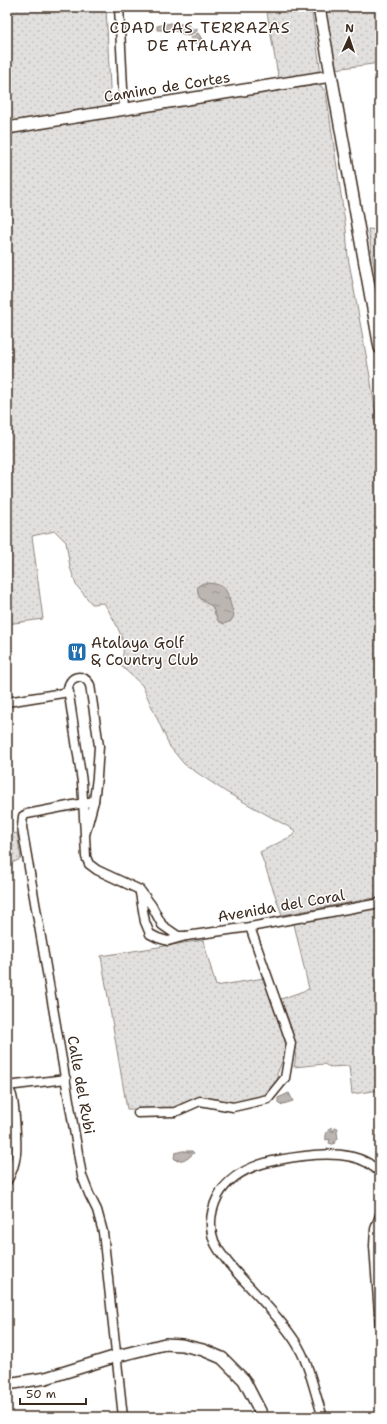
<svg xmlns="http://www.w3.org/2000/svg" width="387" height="1424" font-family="'Shantell Sans',sans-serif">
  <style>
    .grass { fill: url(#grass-dots); stroke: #8e857e }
    .garden { fill: #e2e0de; stroke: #8e857e }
    .water { fill: url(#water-ripples); stroke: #887e77 }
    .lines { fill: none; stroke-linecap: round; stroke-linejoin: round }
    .street-casing { stroke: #3b2a1e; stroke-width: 11 }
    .secondary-casing { stroke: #3b2a1e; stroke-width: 14 }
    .street { stroke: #fff; stroke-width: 8 }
    .secondary { stroke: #fff; stroke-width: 11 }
    .labels { text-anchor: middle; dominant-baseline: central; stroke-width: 3; stroke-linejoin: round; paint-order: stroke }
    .street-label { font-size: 15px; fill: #3b2a1e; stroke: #fff }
    .poi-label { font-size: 15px; fill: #3b2a1e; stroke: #fff; text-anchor: start }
    .neighbourhood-label { font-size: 16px; letter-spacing: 1px; fill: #3b2a1e; stroke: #fff }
  </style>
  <defs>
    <pattern id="grass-dots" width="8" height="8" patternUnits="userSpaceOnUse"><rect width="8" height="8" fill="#e2e0de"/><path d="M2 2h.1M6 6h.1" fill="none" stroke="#c3c0be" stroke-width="1.8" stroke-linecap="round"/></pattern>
    <pattern id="water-ripples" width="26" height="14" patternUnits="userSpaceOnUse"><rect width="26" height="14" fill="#bcb6b3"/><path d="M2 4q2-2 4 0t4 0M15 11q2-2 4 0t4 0" fill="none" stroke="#9a9491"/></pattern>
  </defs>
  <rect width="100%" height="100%" fill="#fff"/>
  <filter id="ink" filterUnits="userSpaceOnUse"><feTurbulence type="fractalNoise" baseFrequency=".025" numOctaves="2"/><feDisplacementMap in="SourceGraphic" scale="8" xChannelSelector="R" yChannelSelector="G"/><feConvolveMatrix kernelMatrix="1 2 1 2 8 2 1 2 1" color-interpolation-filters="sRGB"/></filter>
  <g filter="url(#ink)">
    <g class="grass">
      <path d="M7 7H106L111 107 7 125Z"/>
      <path d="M266 7H311L321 73 279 81Z"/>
      <path d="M325 7H380V63L335 69Z"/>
      <path d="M316 85 321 86 326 92 346 229 348 257 371 382 380 441V897L282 915 260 852 292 836 296 831 226 792 184 764 170 747 142 685 120 665C130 643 115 622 104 603L92 604 76 585 70 567 66 542 55 531 32 536 43 619 7 624V133Z"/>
      <path d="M17 833 21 859 7 865V835Z"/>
      <path d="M380 907V1090L352 1094 349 1066 330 1067 324 1064 294 1067C300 1044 288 1020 281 999L309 989 294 924 295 922Z"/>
      <path d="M203 940 216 986 264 978 281 1027 287 1049 277 1074 278 1082C261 1103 246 1104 220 1101 215 1100 208 1098 202 1098 191 1099 181 1106 170 1109 161 1112 138 1109 127 1109L101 956Z"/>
      <path d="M380 1114V1157L376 1147 377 1125Z"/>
    </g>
    <path class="garden" d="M368 229 380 230V291H378Z"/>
    <g class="water">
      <path d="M171 23 189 25 192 29 197 28V31L188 36 173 30H157V26Z"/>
      <path d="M198 33 202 39 194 44 190 38Z"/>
      <path d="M203 583C231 583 226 593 234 615L231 621 224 624 218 621 212 606C202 602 196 597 198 586Z"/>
      <path d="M289 1093 293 1101 280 1105 278 1103V1098Z"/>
      <path d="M331 1127 333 1131 335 1128H338L337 1132 338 1139 335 1141 334 1144H332L329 1143 330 1139 326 1140C325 1135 327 1131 331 1127Z"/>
      <path d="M182 1151H192L194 1153 187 1159 177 1161 174 1158 175 1153Z"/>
    </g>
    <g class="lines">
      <defs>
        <g id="street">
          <path d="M119 7 124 109"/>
          <path d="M7 702 69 692"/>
          <path d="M94 801 27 814 23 816 22 827 82 1176 89 1194 97 1210 103 1232 123 1417"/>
          <path d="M85 835 82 782 68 688C70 675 84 673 90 685L99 746 97 777 94 801 85 835 86 857 89 864 97 870 140 890 152 906 162 925 178 936H186"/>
          <path d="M140 893 145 922 150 934 158 938 168 941 186 936 250 927 380 903"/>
          <path d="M7 1086 66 1079"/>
          <path d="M7 1089C8 1089 11 1092 11 1093 15 1101 17 1144 16 1154 15 1163 12 1173 7 1181"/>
          <path d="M138 1113 175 1112 200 1101 233 1107 268 1099 285 1078 291 1043 250 927"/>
          <path d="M380 1215 375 1229 374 1246 380 1327"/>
          <path d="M323 1417C314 1392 310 1364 295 1341 277 1313 251 1290 230 1265 223 1256 214 1246 212 1234 209 1220 212 1208 218 1196 230 1174 256 1164 278 1160 304 1155 344 1149 368 1163 372 1166 376 1169 380 1172"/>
        </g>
        <g id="secondary">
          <path d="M319 7 380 348"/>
          <path d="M7 128 331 76"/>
          <path d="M7 1384 46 1378 117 1356 165 1344 182 1345 203 1350 222 1358 244 1380 260 1411 262 1417"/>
        </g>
      </defs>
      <use href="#street" class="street-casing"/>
      <use href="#secondary" class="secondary-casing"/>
      <use href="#street" class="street"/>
      <use href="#secondary" class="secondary"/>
    </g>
  </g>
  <defs>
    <symbol id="restaurant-square" viewBox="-11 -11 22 22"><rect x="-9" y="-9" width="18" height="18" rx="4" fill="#1f6fb2" stroke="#fff"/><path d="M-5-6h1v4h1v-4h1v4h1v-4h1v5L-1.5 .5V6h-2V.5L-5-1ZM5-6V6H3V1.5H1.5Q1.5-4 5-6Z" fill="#fff"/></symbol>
  </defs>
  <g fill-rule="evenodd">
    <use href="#restaurant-square" x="66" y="641" width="22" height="22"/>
  </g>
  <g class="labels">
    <g class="street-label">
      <text transform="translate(167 87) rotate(-9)">Camino de Cortes</text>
      <text transform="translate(281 906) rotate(-10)">Avenida del Coral</text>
      <text transform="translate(81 1085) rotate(80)">Calle del Rubi</text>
    </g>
    <g class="poi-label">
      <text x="91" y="643">Atalaya Golf<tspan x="91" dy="17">&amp; Country Club</tspan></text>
    </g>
    <g class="neighbourhood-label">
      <text x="200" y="27">CDAD LAS TERRAZAS<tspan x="200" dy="18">DE ATALAYA</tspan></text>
    </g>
  </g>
  <rect width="387" height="1424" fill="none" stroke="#fff" stroke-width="24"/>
  <rect x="12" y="12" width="363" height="1400" fill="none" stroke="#3b2a1e" stroke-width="1.5" filter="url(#ink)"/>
  <g transform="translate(349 38) rotate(3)" stroke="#ffffff" stroke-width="3" paint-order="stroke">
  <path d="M0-3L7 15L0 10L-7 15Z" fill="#3b2a1e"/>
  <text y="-6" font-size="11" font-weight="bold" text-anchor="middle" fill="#3b2a1e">N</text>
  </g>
  <path d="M20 1398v6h66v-6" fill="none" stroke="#3b2a1e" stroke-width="2"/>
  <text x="26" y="1398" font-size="12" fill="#3b2a1e" stroke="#ffffff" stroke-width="3" paint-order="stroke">50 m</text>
</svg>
